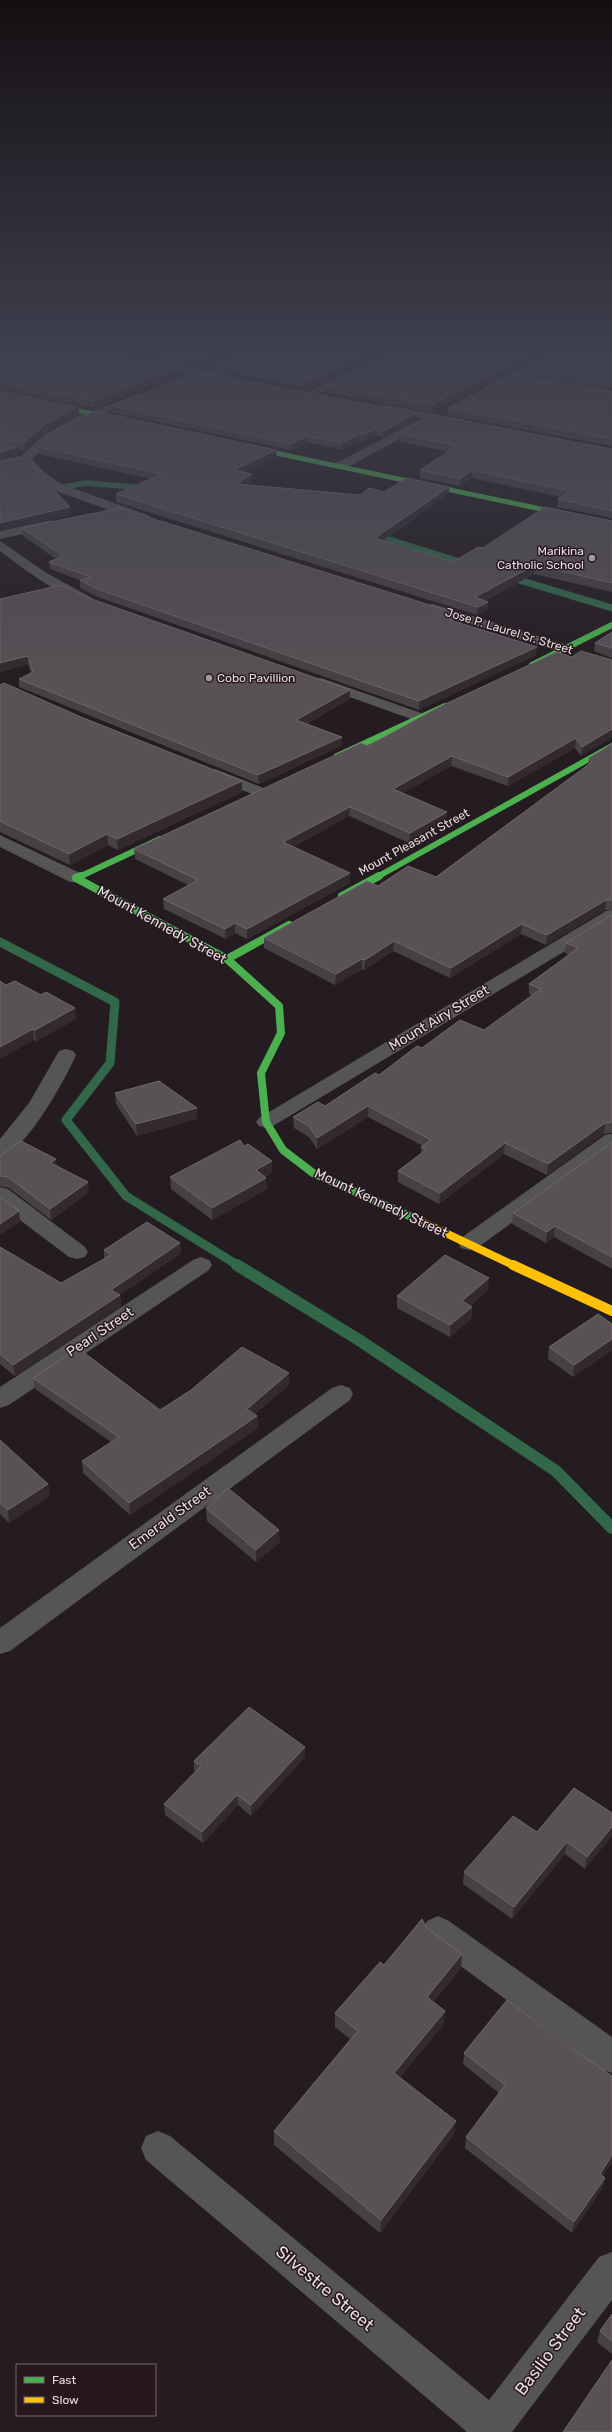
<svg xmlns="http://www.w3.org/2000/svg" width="612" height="2432" font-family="Rubik,sans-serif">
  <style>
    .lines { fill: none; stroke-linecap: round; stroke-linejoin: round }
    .stream-far3 { stroke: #326849; stroke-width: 5.5 }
    .stream-far2 { stroke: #326849; stroke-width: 7 }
    .stream-far1 { stroke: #326849; stroke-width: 9 }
    .stream { stroke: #326849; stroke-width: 12 }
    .street { fill: #565555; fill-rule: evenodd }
    .fast-far2 { stroke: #4caf50; stroke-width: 5 }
    .fast-far1 { stroke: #4caf50; stroke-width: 6 }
    .fast { stroke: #4caf50; stroke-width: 8 }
    .slow-far1 { stroke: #ffc107; stroke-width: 8 }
    .slow { stroke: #ffc107; stroke-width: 10 }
    .wall { fill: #474044 }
    .shaded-wall { fill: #322a2e }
    .building { fill: #585155; stroke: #6f666b }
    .poi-dot { fill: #a3999d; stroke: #271820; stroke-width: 1.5 }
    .labels { text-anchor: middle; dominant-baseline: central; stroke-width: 3; stroke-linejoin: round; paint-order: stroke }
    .far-poi-label { font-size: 12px; fill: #e7dce1; stroke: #271820; text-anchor: end }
    .far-street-label { font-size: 12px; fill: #e7dce1; stroke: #271820 }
    .street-label { font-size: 14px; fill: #e7dce1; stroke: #271820 }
    .near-street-label { font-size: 17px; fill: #e7dce1; stroke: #271820 }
  </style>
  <rect width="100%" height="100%" fill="#241c20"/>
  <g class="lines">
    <g class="stream-far3">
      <path d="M54 489 85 483 145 488"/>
      <path d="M373 534 469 564"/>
      <path d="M509 577 511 578"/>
    </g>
    <path class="stream-far2" d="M509 577 612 608"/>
    <path class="stream-far1" d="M0 942 115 1002 110 1063 66 1120 126 1196 239 1266"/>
    <path class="stream" d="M237 1265 359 1340 556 1471 612 1528"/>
    <g class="street">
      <path d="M103 348H116L103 355H95V351Z"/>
      <path d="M400 348H413L313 396 309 397 304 394Z"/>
      <path d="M557 348H569L492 390H484L483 388Z"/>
      <path d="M150 360 226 374 231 377 226 380 146 365V361Z"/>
      <path d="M138 394 143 397 142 399 85 421 53 438 32 459 44 472 61 484 148 515 150 518 148 521H140L53 490 36 478 22 463 0 468V460L21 456 45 434 77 417Z"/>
      <path d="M387 405 462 419 468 422 462 425 429 419V423L344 469H336L334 466 336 463 423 418 383 410 381 408Z"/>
      <path d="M51 520 57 524 55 527 0 539V531Z"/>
      <path d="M0 541 45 572 92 598 90 601C71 606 16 563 0 551Z"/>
      <path d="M433 604 571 646 573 649 566 653 561 652 428 611 426 608 428 605Z"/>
      <path d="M321 678 424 714 427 717 424 720H414L316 685 314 682 316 679Z"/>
      <path d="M215 769 266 789 268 792 266 795 260 797 209 777 207 774 209 771Z"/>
      <path d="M0 835 82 874 85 878 82 882H70L0 847Z"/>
      <path d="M612 910V923L273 1126 266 1128 259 1126 256 1122 259 1118 606 911Z"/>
      <path d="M66 1049 73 1051 76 1055C65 1080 26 1151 0 1158V1139L29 1103 59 1051Z"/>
      <path d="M612 1134V1150L477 1248 469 1250 461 1248 458 1243 461 1238 605 1135Z"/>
      <path d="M0 1187 8 1189 85 1247 88 1252 85 1257 77 1259 69 1257 0 1205Z"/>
      <path d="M201 1257 209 1260 212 1265 209 1270 9 1405 0 1408V1387L193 1260Z"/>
      <path d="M341 1385 350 1388 353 1394 350 1400 10 1651 0 1654V1628L332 1388Z"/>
      <path d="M438 1916 449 1921 612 2037V2073L600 2069 427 1941 422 1931 427 1921Z"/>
      <path d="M158 2131 170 2136 489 2400 599 2257 612 2252V2300L512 2432H467L146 2160 141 2148 146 2136Z"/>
    </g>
    <g class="fast-far2">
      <path d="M0 393 120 420"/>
      <path d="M247 447 612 524"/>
    </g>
    <g class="fast-far1">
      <path d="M532 665 612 625"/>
      <path d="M337 756 445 706"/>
      <path d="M79 877 160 839"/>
      <path d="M377 877 612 746"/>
    </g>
    <g class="fast">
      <path d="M76 878 227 959 279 1006 281 1033 261 1073 266 1122 283 1150 313 1173 416 1219"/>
      <path d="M76 878 81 876"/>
      <path d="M342 896 379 876"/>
      <path d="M227 959 289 925"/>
    </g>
    <path class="slow-far1" d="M416 1219 515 1266"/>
    <path class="slow" d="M513 1265 612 1311"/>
  </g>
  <g class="wall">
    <path d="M0 348 179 374 94 408 0 389Z"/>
    <path d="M92 348H244L195 367Z"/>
    <path d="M249 348H397L308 388 212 370V364Z"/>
    <path d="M403 348H554L431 412 325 392V385Z"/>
    <path d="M612 348V389L525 374 526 367Z"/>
    <path d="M0 391 79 415 44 433 25 451 16 449 17 455 0 460Z"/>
    <path d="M612 391V446L447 415 448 408Z"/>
    <path d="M111 406 416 420 383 437 375 435 363 441 359 440 342 450 307 442 291 450 111 412Z"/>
    <path d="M399 434 612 449V518L557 507 558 499 561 497 472 478 460 486 420 478V470L448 452 399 441Z"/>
    <path d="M39 447 277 457 245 473 252 482 248 485 360 495 384 492 449 487 448 494 383 541 453 562 483 548 612 521V592L534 574 484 601 488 602 487 610 477 615 116 502V494L151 479 39 454Z"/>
    <path d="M22 528 462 615V622L460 623 536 655 419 710 98 597 80 588V580L50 569 49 562 56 559 23 536Z"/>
    <path d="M86 597 350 690V699L306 724 342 737 341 746 259 784 19 687V679L31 673 28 664 0 672Z"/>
    <path d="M612 632V658L594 651 595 643Z"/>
    <path d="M572 657 612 660 581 756 575 748 508 786 451 766 403 793 447 821 409 843 349 816 293 847 350 883 247 939 235 933 226 939 164 909 163 899 188 885 135 859 134 849Z"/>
    <path d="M0 685 242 792 118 850 108 845 70 865 0 832Z"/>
    <path d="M612 744V910H605L546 945 521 934 450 978 393 951 364 970 362 969 335 985 264 948V938L378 886 436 877 588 765 589 758Z"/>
    <path d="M612 915V1133L604 1134 547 1175 504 1154 439 1204 398 1182V1171L421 1153V1147L423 1146 368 1117 317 1149 309 1137 294 1128 293 1117 325 1106 379 1075 422 1048 484 1030 532 996 529 994V984L569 955 565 953 566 943Z"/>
    <path d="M6 985 76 1019 36 1041 34 1040Z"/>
    <path d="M115 1093 197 1119 137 1136 116 1104Z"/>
    <path d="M612 1142V1269L554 1237 546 1243 512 1224 513 1213Z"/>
    <path d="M244 1146 272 1172 265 1177 267 1189 212 1220 171 1189 170 1177Z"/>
    <path d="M0 1156 56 1166 89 1192 51 1220 9 1188 0 1186Z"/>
    <path d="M180 1243 181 1253 120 1295 121 1306 15 1376 0 1364V1247L61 1283 104 1259V1250Z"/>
    <path d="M488 1290 470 1306 472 1307 471 1319 450 1337 397 1308V1296Z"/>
    <path d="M612 1324V1350L573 1377 548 1359 549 1347Z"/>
    <path d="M33 1378 160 1410 191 1390 289 1385 255 1414 257 1416 258 1428 130 1515 83 1473 82 1461 111 1442 35 1389Z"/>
    <path d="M0 1440 48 1484 50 1496 9 1523 0 1514Z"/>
    <path d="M206 1508 280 1542 256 1562 207 1521Z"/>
    <path d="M305 1747V1757L251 1816 238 1805 203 1843 165 1815 164 1804 195 1772 194 1771V1761Z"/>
    <path d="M612 1813 585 1869 565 1854 512 1919 463 1884 464 1872Z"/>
    <path d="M384 1965 461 1968 433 2002 445 2011 443 2025 400 2077 454 2134 380 2233 274 2145V2131L350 2039 335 2027V2013Z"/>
    <path d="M561 2041 612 2076V2162L603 2176 605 2178 602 2189 572 2233 465 2148 466 2137 499 2093 463 2064 464 2053Z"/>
    <path d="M612 2314V2354L597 2342 600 2331Z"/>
  </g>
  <g class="shaded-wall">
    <path d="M227 348H244L195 367V361Z"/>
    <path d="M382 348H397L308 388V381Z"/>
    <path d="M542 348H554L431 412V405Z"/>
    <path d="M179 367V374L94 408 93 401Z"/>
    <path d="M78 407 79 415 44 433 25 451 24 443 44 425Z"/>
    <path d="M417 413 416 420 383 437V431Z"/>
    <path d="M375 429V435L363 441V435Z"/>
    <path d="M360 434 359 440 342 450V443Z"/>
    <path d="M307 436V442L291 450V444Z"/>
    <path d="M16 448 17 455 0 460V452Z"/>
    <path d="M276 450 277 457 234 478V470Z"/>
    <path d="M472 470V478L460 486V479Z"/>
    <path d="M252 474V482L236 491V484Z"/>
    <path d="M449 487 448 494 375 546V538Z"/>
    <path d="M70 507 71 515 0 531V523Z"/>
    <path d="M535 565 534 574 474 606 475 597Z"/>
    <path d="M488 602 487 610 477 615 478 607Z"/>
    <path d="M462 615V622L450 628V620Z"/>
    <path d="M537 647 536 655 419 710V701Z"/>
    <path d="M28 656V664L0 672V663Z"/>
    <path d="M350 690V699L296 729V720Z"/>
    <path d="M612 729V738L581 756 582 747Z"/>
    <path d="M342 737 341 746 259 784 258 775Z"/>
    <path d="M576 738 575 748 508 786V777Z"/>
    <path d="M452 756 451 766 393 799V789Z"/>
    <path d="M242 781V792L118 850 117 839Z"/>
    <path d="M350 807 349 816 284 852 283 842Z"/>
    <path d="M447 812V821L409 843 410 833Z"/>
    <path d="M107 834 108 845 70 865 69 854Z"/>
    <path d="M350 873V883L247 939V929Z"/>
    <path d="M606 900 605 910 546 945 547 935Z"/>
    <path d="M235 923V933L226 939 225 929Z"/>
    <path d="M522 924 521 934 450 978 451 968Z"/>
    <path d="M394 941 393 951 364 970 365 960Z"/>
    <path d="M362 959V969L335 985 336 974Z"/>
    <path d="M75 1008 76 1019 36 1041 35 1030Z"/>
    <path d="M33 1029 34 1040 0 1059V1047Z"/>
    <path d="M368 1106V1117L317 1149V1138Z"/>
    <path d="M197 1108V1119L137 1136 136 1124Z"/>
    <path d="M605 1123 604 1134 547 1175 548 1164Z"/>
    <path d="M505 1143 504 1154 439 1204 440 1193Z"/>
    <path d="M56 1159 57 1170 51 1163Z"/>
    <path d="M272 1161V1172L256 1181V1170Z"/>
    <path d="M266 1178 267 1189 212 1220V1208Z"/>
    <path d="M88 1182 89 1192 51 1220 50 1209Z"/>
    <path d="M19 1211 20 1222 0 1235V1224Z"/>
    <path d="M555 1226 554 1237 546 1243 547 1232Z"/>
    <path d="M180 1243 181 1253 120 1295 121 1306 15 1376 13 1365 111 1290Z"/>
    <path d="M489 1278 488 1290 461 1313 462 1301Z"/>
    <path d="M472 1307 471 1319 450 1337V1325Z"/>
    <path d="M612 1339V1350L573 1377 574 1365Z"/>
    <path d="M289 1373V1385L248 1420 247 1409Z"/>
    <path d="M257 1416 258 1428 130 1515 129 1503Z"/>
    <path d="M48 1484 50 1496 9 1523 8 1510Z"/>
    <path d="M279 1530 280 1542 256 1562V1550Z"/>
    <path d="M305 1747V1757L251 1816V1805Z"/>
    <path d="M237 1795 238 1805 203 1843 202 1832Z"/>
    <path d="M612 1827V1836L585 1869 587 1857Z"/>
    <path d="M567 1842 565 1854 512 1919 514 1907Z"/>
    <path d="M462 1954 461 1968 425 2011 427 1997Z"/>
    <path d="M445 2011 443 2025 393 2086 394 2073Z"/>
    <path d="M456 2121 454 2134 380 2233 381 2220Z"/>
    <path d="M612 2155V2162L597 2185 600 2174Z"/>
    <path d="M605 2178 602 2189 572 2233 574 2222Z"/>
  </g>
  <g class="building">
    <path d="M0 348H80L179 367 93 401 0 382Z"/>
    <path d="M127 348H227L195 361Z"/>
    <path d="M249 348H382L308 381 212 364Z"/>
    <path d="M403 348H542L431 405 325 385Z"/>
    <path d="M561 348H612V382L526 367Z"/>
    <path d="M197 372 417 413 383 431 375 429 363 435 360 434 342 443 307 436 291 444 111 406Z"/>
    <path d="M513 374 612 391V439L448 408Z"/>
    <path d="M0 391 78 407 44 425 24 443 9 440 16 448 0 452Z"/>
    <path d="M95 411 276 450 234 470 252 474 236 484 360 495 369 488 384 492 407 478 449 487 375 538 453 562 478 547 483 548 545 507 612 521V583L535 565 475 597 488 602 478 607 116 494 162 474 39 447 53 432Z"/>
    <path d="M435 415 612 449V511L558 499 570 491 472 470 460 479 420 470 457 446 399 434Z"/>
    <path d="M21 457 33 467 70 507 0 523V462Z"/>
    <path d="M119 508 462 615 450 620 537 647 419 701 97 589 80 580 91 577 49 562 63 556 22 528Z"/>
    <path d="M61 585 86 597 350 690 296 720 342 737 258 775 19 679 33 672 28 656 0 663V599Z"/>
    <path d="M612 632V648L595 643Z"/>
    <path d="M581 651 612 660V729L582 747 576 738 508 777 452 756 393 789 447 812 410 833 350 807 283 842 350 873 247 929 235 923 225 929 163 899 198 880 134 849 361 743 368 746 439 707 557 652 572 657Z"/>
    <path d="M4 683 81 717 242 781 117 839 107 834 69 854 0 821V685Z"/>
    <path d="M612 744V900H606L547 935 522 924 451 968 394 941 365 960 362 959 336 974 264 938 367 881 378 886 408 866 436 877 592 762 589 758Z"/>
    <path d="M612 915V1122L605 1123 548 1164 505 1143 440 1193 398 1171 426 1150 421 1147 431 1140 368 1106 317 1138 309 1126 293 1117 318 1102 325 1106 375 1073 379 1075 417 1046 422 1048 460 1020 484 1030 541 989 529 984 578 948 566 943Z"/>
    <path d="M0 981 6 985 15 981 41 995 46 992 75 1008 35 1030 33 1029 0 1047Z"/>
    <path d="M159 1081 197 1108 136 1124 115 1093Z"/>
    <path d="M240 1140 244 1146 248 1144 272 1161 256 1170 266 1178 212 1208 170 1177Z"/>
    <path d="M21 1141 56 1159 51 1163 88 1182 50 1209 8 1177 0 1176V1156Z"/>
    <path d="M612 1142V1257L555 1226 547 1232 513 1213Z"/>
    <path d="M0 1197 19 1211 0 1224Z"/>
    <path d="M147 1222 180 1243 111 1290 120 1295 13 1365 0 1354V1247L61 1283 111 1255 104 1250Z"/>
    <path d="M445 1255 489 1278 462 1301 472 1307 450 1325 397 1296Z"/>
    <path d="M598 1314 612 1324V1339L574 1365 549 1347Z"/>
    <path d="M242 1347 289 1373 247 1409 257 1416 129 1503 82 1461 119 1437 33 1378 78 1348 160 1410 191 1390Z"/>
    <path d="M0 1440 48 1484 8 1510 0 1503Z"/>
    <path d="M228 1488 279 1530 256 1550 206 1508Z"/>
    <path d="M249 1707 305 1747 251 1805 237 1795 202 1832 164 1804 201 1766 194 1761Z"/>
    <path d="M574 1788 612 1813V1827L587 1857 567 1842 514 1907 464 1872 513 1816 537 1832Z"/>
    <path d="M422 1919 427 1928 462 1954 427 1997 445 2011 394 2073 456 2121 381 2220 274 2131 358 2031 335 2013 380 1962 384 1965Z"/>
    <path d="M507 2000 561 2041 612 2076V2155L600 2174 605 2178 574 2222 466 2137 505 2085 464 2053Z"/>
    <path d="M612 2314V2341L600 2331Z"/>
    <path d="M612 2360V2432H563Z"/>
  </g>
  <linearGradient id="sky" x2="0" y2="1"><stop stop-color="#140f12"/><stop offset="0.51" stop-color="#3f404e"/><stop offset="1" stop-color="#3f404e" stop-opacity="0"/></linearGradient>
  <rect width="612" height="688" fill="url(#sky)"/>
  <g class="poi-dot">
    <circle cx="592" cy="558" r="4"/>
    <circle cx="209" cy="678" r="4"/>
  </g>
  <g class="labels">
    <g class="far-poi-label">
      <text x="584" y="551">Marikina<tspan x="584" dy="14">Catholic School</tspan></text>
      <text x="217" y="678" text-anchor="start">Cobo Pavillion</text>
    </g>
    <g class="far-street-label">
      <text transform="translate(509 631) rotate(17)">Jose P. Laurel Sr. Street</text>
      <text transform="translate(414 842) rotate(-29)">Mount Pleasant Street</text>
    </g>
    <g class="street-label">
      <text transform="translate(162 925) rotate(29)">Mount Kennedy Street</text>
      <text transform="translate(439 1018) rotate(-31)">Mount Airy Street</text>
      <text transform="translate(381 1203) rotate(25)">Mount Kennedy Street</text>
      <text transform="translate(100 1332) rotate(-34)">Pearl Street</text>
      <text transform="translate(170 1518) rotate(-36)">Emerald Street</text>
    </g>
    <g class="near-street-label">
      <text transform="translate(325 2288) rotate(40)">Silvestre Street</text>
      <text transform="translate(550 2351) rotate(-53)">Basilio Street</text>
    </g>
  </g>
  <rect x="16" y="2364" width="140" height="52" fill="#271820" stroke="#74666d"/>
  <rect x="24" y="2377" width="20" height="6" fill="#4caf50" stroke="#74666d"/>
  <text x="52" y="2384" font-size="12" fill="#e7dce1">Fast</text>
  <rect x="24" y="2397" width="20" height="6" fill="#ffc107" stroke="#74666d"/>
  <text x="52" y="2404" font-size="12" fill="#e7dce1">Slow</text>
</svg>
